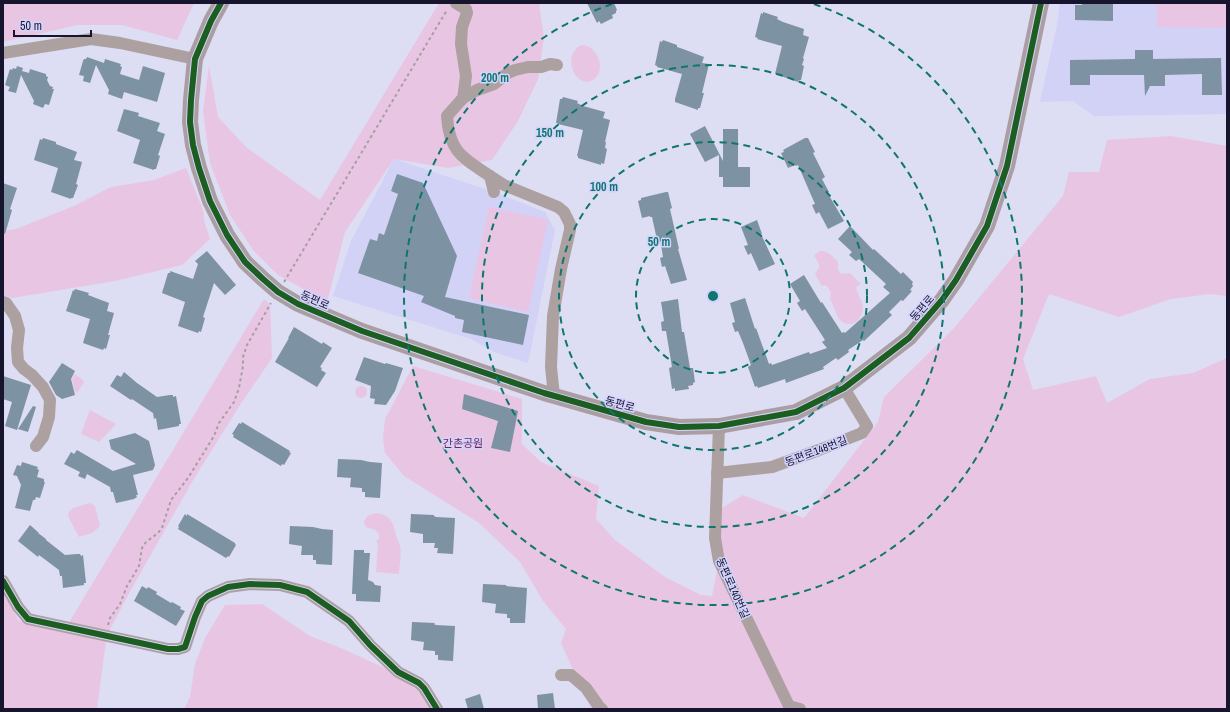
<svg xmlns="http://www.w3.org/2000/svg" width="1230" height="712" font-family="'Archivo Narrow','Noto Sans KR',sans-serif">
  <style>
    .built { fill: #d2d1f6 }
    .green { fill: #e8c6e3 }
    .building { fill: #7d92a2 }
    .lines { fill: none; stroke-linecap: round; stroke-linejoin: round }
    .path { stroke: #a79ea2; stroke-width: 2; stroke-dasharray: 3 3; stroke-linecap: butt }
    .street { stroke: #ada0a0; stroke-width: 12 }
    .secondary { stroke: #ab9ea2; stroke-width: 16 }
    .cycleway-casing { stroke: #d3d3fe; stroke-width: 8 }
    .cycleway { stroke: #1b5e20; stroke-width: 6 }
    .ring { fill: none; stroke: #0f766e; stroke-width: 2; stroke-dasharray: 7 5 }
    .labels { text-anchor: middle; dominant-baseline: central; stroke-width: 3; stroke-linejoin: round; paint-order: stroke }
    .street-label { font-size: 11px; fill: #17152e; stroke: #d3d3fe }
    .park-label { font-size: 11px; fill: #742657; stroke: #d3d3fe }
    .centre { fill: #0f766e; stroke: #d3d3fe; stroke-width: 2 }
    .ring-label { font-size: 12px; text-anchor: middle; font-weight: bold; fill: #0f766e; stroke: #d3d3fe; stroke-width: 3; stroke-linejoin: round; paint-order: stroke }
  </style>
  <rect width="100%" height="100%" fill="#ddddf4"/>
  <g class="built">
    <path d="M1060 3H1227V114L1094 116 1073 101 1040 102 1057 25Z"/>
    <path d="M394 159 494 192 545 212 555 230 528 363 494 352 471 339 333 296 351 241Z"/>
  </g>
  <g class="green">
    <path d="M3 3H194L177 40 122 25H78L3 42Z"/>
    <path d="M439 3H539L544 38 538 79 518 121 492 160 448 168 394 159 345 232 327 302 278 275 253 250 230 215 210 163 203 111 209 66 218 117 246 147 320 200Z"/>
    <path d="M1157 3H1227V28L1157 27Z"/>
    <path d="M581 45C600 45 607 74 591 81 575 87 561 56 581 45Z"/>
    <path d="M1171 136 1227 146V296L1210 294 1171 299 1119 317 1049 294 1023 359 1033 390 1096 376 1107 403 1150 379 1193 373 1227 358V709H591L561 643 566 629 543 601 520 562 479 523 404 476 385 453 383 438 385 419 413 366 522 399V444L541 462 599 486 596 519 615 540 665 577 701 595 712 596 719 561 717 511 743 495 804 518 878 422 884 397 954 328 1063 196 1069 172H1099L1107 140Z"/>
    <path d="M186 168 203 210 205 224 210 239 182 265 115 281 12 298 3 295V231L16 229 74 206 111 187 154 180Z"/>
    <path d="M489 207 548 220 528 312 469 298Z"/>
    <path d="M820 251C828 250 833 257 838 262V270L841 274 850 273 861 284 856 287C857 294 862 299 863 307 863 312 861 317 857 321 855 323 853 324 849 324 837 324 835 307 830 299L831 293 827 286 821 285 815 274 820 266 814 255Z"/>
    <path d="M264 299 270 304 272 358 240 405 192 482 132 588 108 633 68 624Z"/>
    <path d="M75 374 83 380 84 382 77 393 75 391 72 379Z"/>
    <circle cx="361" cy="392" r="6"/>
    <path d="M90 410 116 424 99 442 81 434Z"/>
    <path d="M90 503 95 506 100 526 92 533 79 537 68 516 69 512 73 508Z"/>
    <path d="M376 513C393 515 393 525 397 538 398 541 400 545 400 547 402 555 399 566 399 574L376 572 378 543 376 542 379 538V534L375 530 366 527 364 522 367 516Z"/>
    <path d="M3 591 19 621 106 641 97 709H3Z"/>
    <path d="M262 604 310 636 341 648 400 675 423 695 430 709H184L190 697 195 664 205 638 225 605Z"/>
  </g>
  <g class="building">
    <path d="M587 3H614L617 10 616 11V13L612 15 613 18 601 24 599 21 597 23Z"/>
    <path d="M1082 3H1113V21L1075 20V5H1082Z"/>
    <path d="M763 12 778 17 777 19 783 22 804 29 803 35 809 37 803 58 804 59 802 65 804 66 801 80H799L798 82 775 74 782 46 757 39 758 38 755 37 761 13 763 14Z"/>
    <path d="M663 40 677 45V47L683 49 704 57 702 63 709 64 702 93H704L700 108H698V110L675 102V99L682 74 657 67V66L655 65 660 41 662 42Z"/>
    <path d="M1135 50H1153V59L1221 58 1222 95H1202V74L1165 75V86H1150L1145 96 1144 75H1090V85H1070V60L1135 59Z"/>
    <path d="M87 57 104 63 105 59 121 64 120 66 122 67 120 74 139 80 143 66 165 73 157 102 124 92 122 99 108 94 109 90 96 65 90 83 83 81 84 76 79 75 83 61 84 59H86Z"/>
    <path d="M17 66 23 68 22 71 29 73 30 69 46 74V76L48 77 47 80 50 86 53 87 52 89H54L49 105 45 104 43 108 33 104 34 101 21 75 16 93 8 91 10 87 5 85 9 72 10 69 12 70 13 68 16 69Z"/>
    <path d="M563 97 578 101 577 103 583 106 605 112 603 118 610 120 605 142H606L605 148 607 149 604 164 601 163V165L578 158V156H577L583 130 558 124V123H556L560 99H562Z"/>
    <path d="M124 109 139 113 138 116 160 123 157 131 165 134 158 155 160 156 156 169H154V170L133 163 140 140 117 131Z"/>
    <path d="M705 126 723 161V129H738V167H750V187H723V177H719V155L705 162 690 134Z"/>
    <path d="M43 138 56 142V144L77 152 74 160 82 162 76 184 78 185 73 198H71V199L51 192 58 168 34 160 40 139 42 140Z"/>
    <path d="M805 138H808L815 152 813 153 825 177 822 179 829 192H827L844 221 828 229 819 212 816 214 812 205 815 204 798 165 796 166 795 165 788 168 781 153 784 152 783 150Z"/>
    <path d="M397 174 423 183 457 256 445 297 529 315 523 345 462 332 464 320 455 318V316L421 302 424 296 358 273 370 239 377 241 379 233 384 235 398 194 391 191Z"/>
    <path d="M3 183 17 188 10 209 12 210 5 234 3 233Z"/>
    <path d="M666 192H668L672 208 670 209 679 249H678L687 280 671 284 665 266 662 267 660 258 663 257 660 239 657 240 652 217H650V216L642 218 638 201 641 200V198Z"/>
    <path d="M757 220 762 234H761L775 264 759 271 751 253 748 255 744 246 748 245 741 227Z"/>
    <path d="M850 226 873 250 874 249 901 274 903 272 913 282 912 284 913 286 910 290 912 291 903 301 901 300 889 312 892 315 864 341 863 340 848 350 849 352 838 360 836 358 823 367 824 369 786 383 785 379 758 388 757 386 755 387 748 367 751 365 743 343 738 331 735 332 732 323 735 322 730 303 745 298 755 329 756 328 769 364 771 363 772 365 809 352 810 354 827 348 822 342 825 340 805 309 802 311 797 303 800 301 790 284 804 275 821 303 822 302 842 333 844 332 845 333 890 293 883 287 886 284 859 259 856 261 849 255 852 252 838 239Z"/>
    <path d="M207 251 236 285 225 295 214 283 203 317 205 318 201 332 199 331 198 333 178 326 185 302 162 293 168 273H170V271L193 279 198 264 195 261Z"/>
    <path d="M75 289 89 293 88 295 109 303 107 311 114 313 108 335H110L106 349 104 348 103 350 83 343 90 319 66 311 73 290 74 291Z"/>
    <path d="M678 299 682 332H684L690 368H693L695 382 693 383V385L688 386 689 389 675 391V388L672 389 669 368 672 367 666 331H662L661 322 664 321 661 302Z"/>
    <path d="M294 327 322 344 323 342 332 348 320 367 322 368 321 370 326 373 317 387 275 362 289 338H288Z"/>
    <path d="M364 357 385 364 386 363 403 368 395 391 386 405 374 404 375 399 370 398 371 386 355 380Z"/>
    <path d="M62 363 75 371 71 379 75 395 62 399 56 395 49 382Z"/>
    <path d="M124 372 137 383 157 397 170 395H173V397L176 396 181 424H179V426L158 430 156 418 154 419 153 413 132 399 131 400 110 386 117 375 121 377Z"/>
    <path d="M3 376 31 385 17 430 5 426 12 402 3 399Z"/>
    <path d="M464 394 518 411 510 452 491 448 498 421 462 409Z"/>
    <path d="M33 406 36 407 28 432 18 429Z"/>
    <path d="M242 422 290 451 289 452 291 453 284 465 282 464 281 466 233 437 234 435 232 434 239 423 241 424Z"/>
    <path d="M135 433 149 441 155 465 153 470 133 475 138 495H136L137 497 134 499 116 503 113 492H111L110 487 87 474 85 479 78 476 80 472 64 464 71 452 74 454 77 450 113 471 136 464 111 449 109 440Z"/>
    <path d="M338 459 361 460 370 462 382 463 380 498 365 497V492H362V488L350 487 351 478 337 477Z"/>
    <path d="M22 462 38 467 37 469 39 470 37 477 44 479V482H45L40 498 36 497 35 500H33L30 511 15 508 21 485 17 476 13 475 17 465 21 466Z"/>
    <path d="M185 514 187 516V514L235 543V544L236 545 229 557 228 556 226 558 178 529 179 527 178 526Z"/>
    <path d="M411 514 434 515V516L436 517 455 518 453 554 437 553 438 548H434L435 543H423V534L410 532Z"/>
    <path d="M30 525 39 533H38L46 539V540L65 555 77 554H80L81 556 83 555 86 583H84V585L63 588 62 576H60L59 570 39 555 38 557 18 541Z"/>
    <path d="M290 526 313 527 322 529 333 530 332 565 316 564V560H313V555H301L302 546 289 544Z"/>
    <path d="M354 550H364V553H370L368 580 373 582 375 585 381 586 380 602 356 601V594H352Z"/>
    <path d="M483 584 506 585V586L527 588 525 623H510V618H507V614L495 613 496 604 482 602Z"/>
    <path d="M142 586 147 589 148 587 157 592 156 594 171 603 172 602 181 607 180 609 185 611 176 626 134 601Z"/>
    <path d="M412 622 435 623 434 624 436 625 455 626 453 661 438 660V655H435V651L423 650 424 642 411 640Z"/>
    <path d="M553 693 555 709H538L537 695Z"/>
    <path d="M480 694 484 709H468L465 699Z"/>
  </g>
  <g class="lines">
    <g class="path">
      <path d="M284 282 447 10"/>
      <path d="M108 625 110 618 120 604 127 586 139 566 142 548 146 542 158 533 162 528 171 500 188 478 214 436 219 423 234 402 239 388 243 366V357L247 345 271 303"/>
    </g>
    <g class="street">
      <path d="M456 3 466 9 467 13 462 27 461 44 466 76 464 92 463 98 447 116C449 152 463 158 490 176L494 192"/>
      <path d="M3 53 91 39 120 43 195 59"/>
      <path d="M463 98 477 90 494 84 508 73 515 70 528 67H541L550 64 557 65"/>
      <path d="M490 176 504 185 558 207 564 212 570 224V230L561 269 553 316 551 367 554 396"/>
      <path d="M3 302 6 303 15 316 19 330 17 348 18 362 24 369 32 375 43 387 50 400 49 417 43 437 36 446"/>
      <path d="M719 426 715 538 719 561 789 706 800 709"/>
      <path d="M717 473 772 467 819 450 862 433 867 426 844 388"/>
      <path d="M3 581 18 607 28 619 168 649H178L185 647 195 617 202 601 208 596 228 587 250 584 280 585 307 592 349 621 370 645 398 672 419 683 424 688 437 709"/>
      <path d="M561 675H571L586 688 600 708 602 709"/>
    </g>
    <path class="secondary" d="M221 3 211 21 195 59 191 100 190 122 193 145 199 168 210 201 227 235 245 262 263 279 278 292 298 304 362 331 544 393 646 422 679 427 719 426 796 412 844 388 909 338 942 300 956 280 987 226 1007 166 1041 3"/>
    <defs>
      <g id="cycleway">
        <path d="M221 3 211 21 195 59 191 100 190 122 193 145 199 168 210 201 227 235 245 262 263 279 278 292 298 304 362 331 544 393 646 422 679 427 719 426 796 412 844 388 909 338 942 300 956 280 987 226 1007 166 1041 3"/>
        <path d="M3 581 18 607 28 619 168 649H178L185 647 195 617 202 601 208 596 228 587 250 584 280 585 307 592 349 621 370 645 398 672 419 683 424 688 437 709"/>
      </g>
    </defs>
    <use href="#cycleway" class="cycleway-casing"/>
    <use href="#cycleway" class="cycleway"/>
  </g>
  <g class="ring">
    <circle cx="713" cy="296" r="77"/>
    <circle cx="713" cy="296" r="154"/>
    <circle cx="713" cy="296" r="231"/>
    <path d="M814 4A309 309 0 1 1 612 4"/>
  </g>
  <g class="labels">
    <g class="street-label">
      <text transform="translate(315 300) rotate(24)">동편로</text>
      <text transform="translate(922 308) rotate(-49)">동편로</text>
      <text transform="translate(620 404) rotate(15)">동편로</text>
      <text transform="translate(816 451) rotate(-21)">동편로148번길</text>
      <text transform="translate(733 588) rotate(66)">동편로140번길</text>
    </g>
    <g class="park-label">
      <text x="463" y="443">간촌공원</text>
    </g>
  </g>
  <circle cx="713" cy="296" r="6" class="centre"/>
  <g class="ring-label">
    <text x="495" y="82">200 m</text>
    <text x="550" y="137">150 m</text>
    <text x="604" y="191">100 m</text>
    <text x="659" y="246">50 m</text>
  </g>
  <rect width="1230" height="712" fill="none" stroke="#17152e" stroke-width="8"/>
  <path d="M14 30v6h77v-6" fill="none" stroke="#17152e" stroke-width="2"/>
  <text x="20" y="30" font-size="12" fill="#17152e" stroke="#d3d3fe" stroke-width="3" paint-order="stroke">50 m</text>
</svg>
